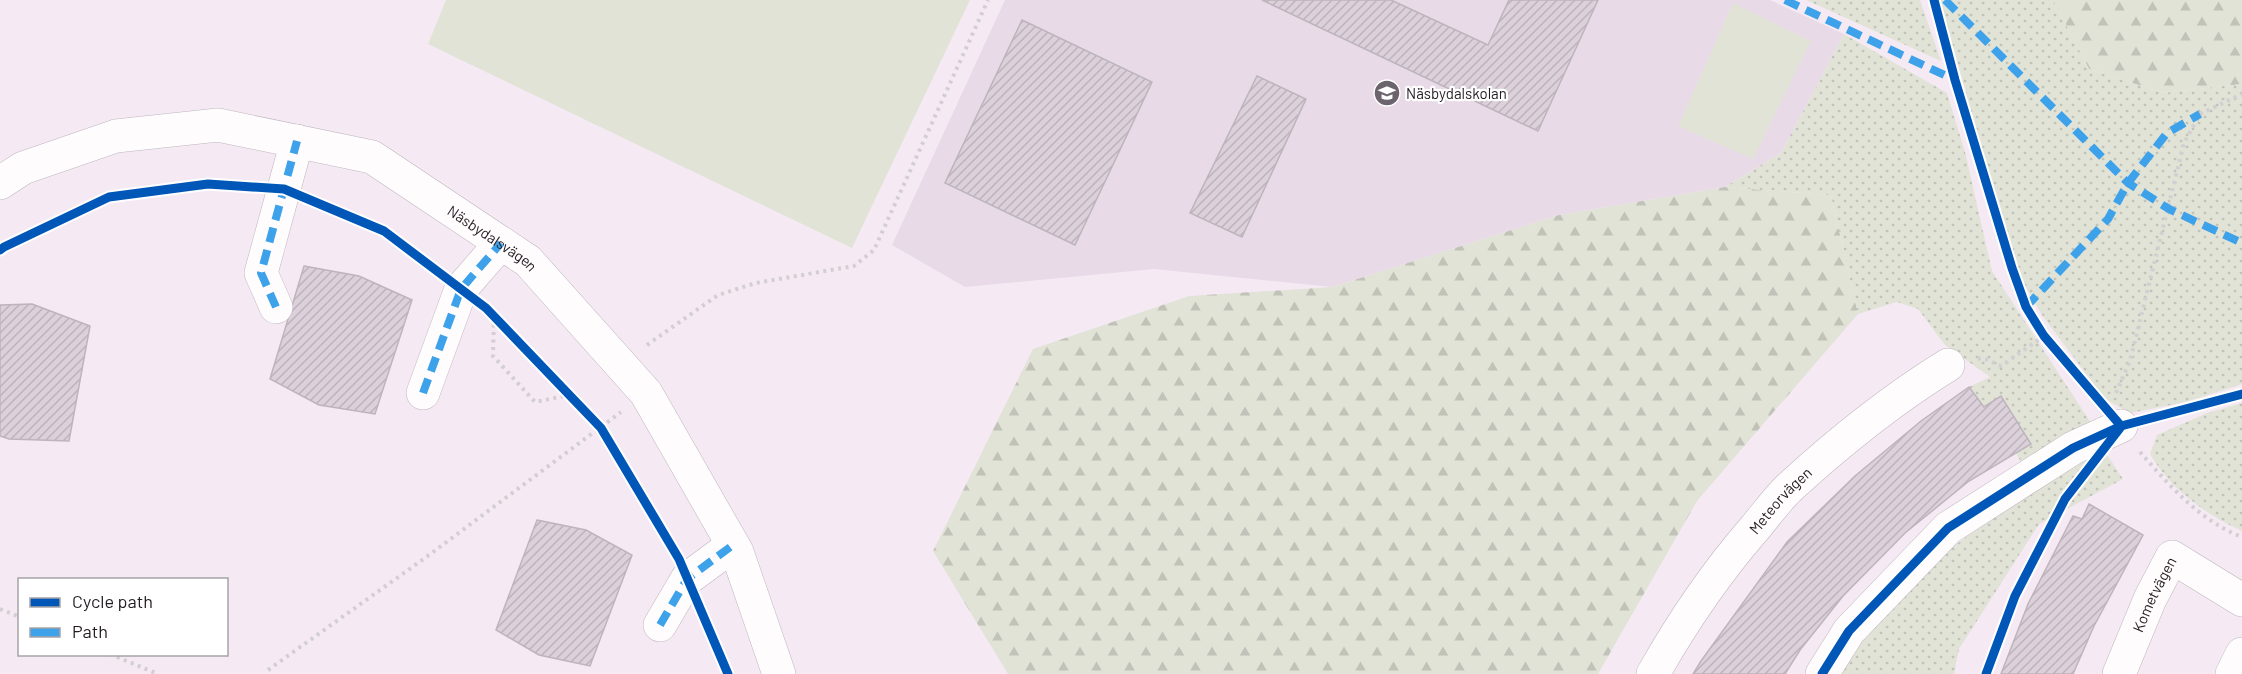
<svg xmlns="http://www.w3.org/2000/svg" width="2242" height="674" font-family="Barlow,sans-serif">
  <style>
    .education { fill: #e9dae8 }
    .forest { fill: url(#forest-firs) }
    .park { fill: url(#park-dots) }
    .garden { fill: #e1e3d7 }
    .building { fill: url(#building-hatch); stroke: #bdb4bc; stroke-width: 1.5 }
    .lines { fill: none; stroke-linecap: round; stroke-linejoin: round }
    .minor-casing { stroke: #bfb6be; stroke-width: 34 }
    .path { stroke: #d2ced1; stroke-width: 4; stroke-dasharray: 3 4.5; stroke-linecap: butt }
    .minor { stroke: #fefcfd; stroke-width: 33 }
    .quiet { stroke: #3ea2ea; stroke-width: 8; stroke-dasharray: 15 8; stroke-linecap: butt }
    .cycleway-casing { stroke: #fff; stroke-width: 13 }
    .cycleway { stroke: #0057b8; stroke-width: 9 }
    .labels { text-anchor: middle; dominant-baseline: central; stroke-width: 4.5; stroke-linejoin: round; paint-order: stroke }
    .poi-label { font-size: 15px; fill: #231c22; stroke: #fff; text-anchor: start }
    .street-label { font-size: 15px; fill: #231c22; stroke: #fff }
  </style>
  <defs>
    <pattern id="forest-firs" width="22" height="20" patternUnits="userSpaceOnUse" patternTransform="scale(1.5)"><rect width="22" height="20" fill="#e1e3d7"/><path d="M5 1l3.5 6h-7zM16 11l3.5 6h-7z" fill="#c1c2b8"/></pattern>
    <pattern id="park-dots" width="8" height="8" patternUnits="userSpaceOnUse" patternTransform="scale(1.5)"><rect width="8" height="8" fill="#e1e3d7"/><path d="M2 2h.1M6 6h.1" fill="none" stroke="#c1c2b8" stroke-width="1.8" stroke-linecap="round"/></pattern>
    <pattern id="building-hatch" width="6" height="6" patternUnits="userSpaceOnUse" patternTransform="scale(1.5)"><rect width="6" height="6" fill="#dcd1db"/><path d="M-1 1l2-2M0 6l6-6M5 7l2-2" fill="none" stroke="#bcb3bc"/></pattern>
  </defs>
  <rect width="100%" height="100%" fill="#f5eaf4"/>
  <path class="education" d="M1005 0H1770L1844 34 1781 153 1725 187 1559 215 1332 287 1154 269 965 287 892 245Z"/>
  <g class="forest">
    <path d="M2053 0H2242V84L2163 93 2089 69Z"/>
    <path d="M1725 187 1831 195 1858 314 1697 501 1598 674H1008L933 551 1033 349 1189 296 1332 287 1559 215Z"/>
  </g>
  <g class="park">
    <path d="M1806 0H1920L1941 61Z"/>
    <path d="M1940 0H2053L2089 69 2163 93 2242 84V384L2186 402 2130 413 2105 399 2042 315 2015 269Z"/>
    <path d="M1844 34 1947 93 1965 152 1992 271 2093 426 2024 468 2016 453 2030 444 2001 396 1984 407 1969 387 1990 377 1945 345 1918 309 1897 302 1858 314 1831 195 1725 187 1781 153Z"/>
    <path d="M2242 403V531C2205 514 2171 490 2150 454L2157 435 2207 413Z"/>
    <path d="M2104 450 2123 479 2039 524 1959 649 1954 674H1831L1904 584 2028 490Z"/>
  </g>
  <g class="garden">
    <path d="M446 0H970L852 248 428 44Z"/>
    <path d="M1733 3 1811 41 1753 159 1678 126Z"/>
  </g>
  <g class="building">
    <path d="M1262 0H1391L1488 45 1509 0H1598L1538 131Z"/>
    <path d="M1022 20 1152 82 1075 245 945 183Z"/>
    <path d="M1257 76 1306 99 1242 237 1190 213Z"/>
    <path d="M304 266 359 276 412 300 375 414 319 405 270 379Z"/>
    <path d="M32 304 90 326 69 441 9 439 0 436V305Z"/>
    <path d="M1969 387 1984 407 2001 396 2031 444 1969 481 1905 533 1843 596 1800 650 1785 674H1693L1701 661 1787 542 1855 476 1921 421Z"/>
    <path d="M2089 504 2143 535 2094 626 2073 674H2001L2028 604 2073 516 2082 519Z"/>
    <path d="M537 520 586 530 632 555 590 666 539 655 496 630Z"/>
  </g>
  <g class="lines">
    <defs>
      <g id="minor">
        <path id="s1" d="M0 183 23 168 116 136 218 125 372 157 528 261 646 393 737 552 779 674"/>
        <path d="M276 307 261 273 297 141"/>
        <path d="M423 393 461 289 501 243"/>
        <path d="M660 625 687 579 733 545"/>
        <path id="s2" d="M1653 674C1683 621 1714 575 1754 529 1766 515 1777 499 1790 487 1838 443 1893 399 1948 365"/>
        <path d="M1822 674 1849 631 1948 528 2073 448 2121 426"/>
        <path id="s3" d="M2119 674 2150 599 2172 557 2242 600"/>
        <path d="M2232 674 2242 654"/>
      </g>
    </defs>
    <use href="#minor" class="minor-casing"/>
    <g class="path">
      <path d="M315 202 384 231 436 270"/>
      <path d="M0 250 4 247 109 197 208 184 250 187"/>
      <path d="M489 311 601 428 672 548"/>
      <path d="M494 317 493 356 535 402 569 395"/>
      <path d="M647 345 718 295 756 283 854 266 874 250 988 0"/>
      <path d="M1978 359 1983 358 2001 366 2044 336"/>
      <path d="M2116 393 2130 361 2184 143 2200 114 2242 94"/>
      <path d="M2153 418 2242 394"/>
      <path d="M2140 452C2169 485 2200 521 2242 537"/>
      <path d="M0 609 20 617"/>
      <path d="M704 618 728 674"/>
      <path d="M110 654 158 674"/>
      <path d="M268 670 425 558 621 412"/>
    </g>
    <use href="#minor" class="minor"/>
    <g class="quiet">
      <path d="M1785 0 1955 80"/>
      <path d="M1945 0 2128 183 2169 209 2242 243"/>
      <path d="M276 307 261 273 297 141"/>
      <path d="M2026 307 2108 219 2128 183 2167 133 2200 114"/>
      <path d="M423 393 461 289 501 243"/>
      <path d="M660 625 687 579 733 545"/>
    </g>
    <defs>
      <g id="cycleway">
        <path d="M1934 0 1955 80 2012 268 2026 307 2044 336 2121 426"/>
        <path d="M0 250 4 247 109 197 208 184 284 189 384 231 486 308 601 428 679 559 728 674"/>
        <path d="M1822 674 1849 631 1948 528 2073 448 2121 426 2242 394"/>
        <path d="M1986 674 2015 596 2065 499 2120 428"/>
      </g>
    </defs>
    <use href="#cycleway" class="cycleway-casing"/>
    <use href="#cycleway" class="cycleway"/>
  </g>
  <defs>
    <symbol id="school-disc" viewBox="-11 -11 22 22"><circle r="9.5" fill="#6c646c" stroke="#fff"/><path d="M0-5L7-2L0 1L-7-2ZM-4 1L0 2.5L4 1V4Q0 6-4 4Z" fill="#fff"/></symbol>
  </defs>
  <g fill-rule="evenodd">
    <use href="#school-disc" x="1372" y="78" width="30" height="30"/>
  </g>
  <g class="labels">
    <g class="poi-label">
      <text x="1406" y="93">Näsbydalskolan</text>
    </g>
    <g class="street-label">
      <text stroke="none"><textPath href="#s1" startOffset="531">Näsbydalsvägen</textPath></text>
      <text stroke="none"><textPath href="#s2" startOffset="216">Meteorvägen</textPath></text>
      <text stroke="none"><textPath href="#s3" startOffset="87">Kometvägen</textPath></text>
    </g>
  </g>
  <rect x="18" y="578" width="210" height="78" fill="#ffffff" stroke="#a7a4a7" stroke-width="1.5"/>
  <rect x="30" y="598" width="30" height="9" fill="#0057b8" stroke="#a7a4a7" stroke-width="1.5"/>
  <text x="72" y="608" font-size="18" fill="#231c22">Cycle path</text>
  <rect x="30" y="628" width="30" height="9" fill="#3ea2ea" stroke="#a7a4a7" stroke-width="1.5"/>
  <text x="72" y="638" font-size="18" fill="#231c22">Path</text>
</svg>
